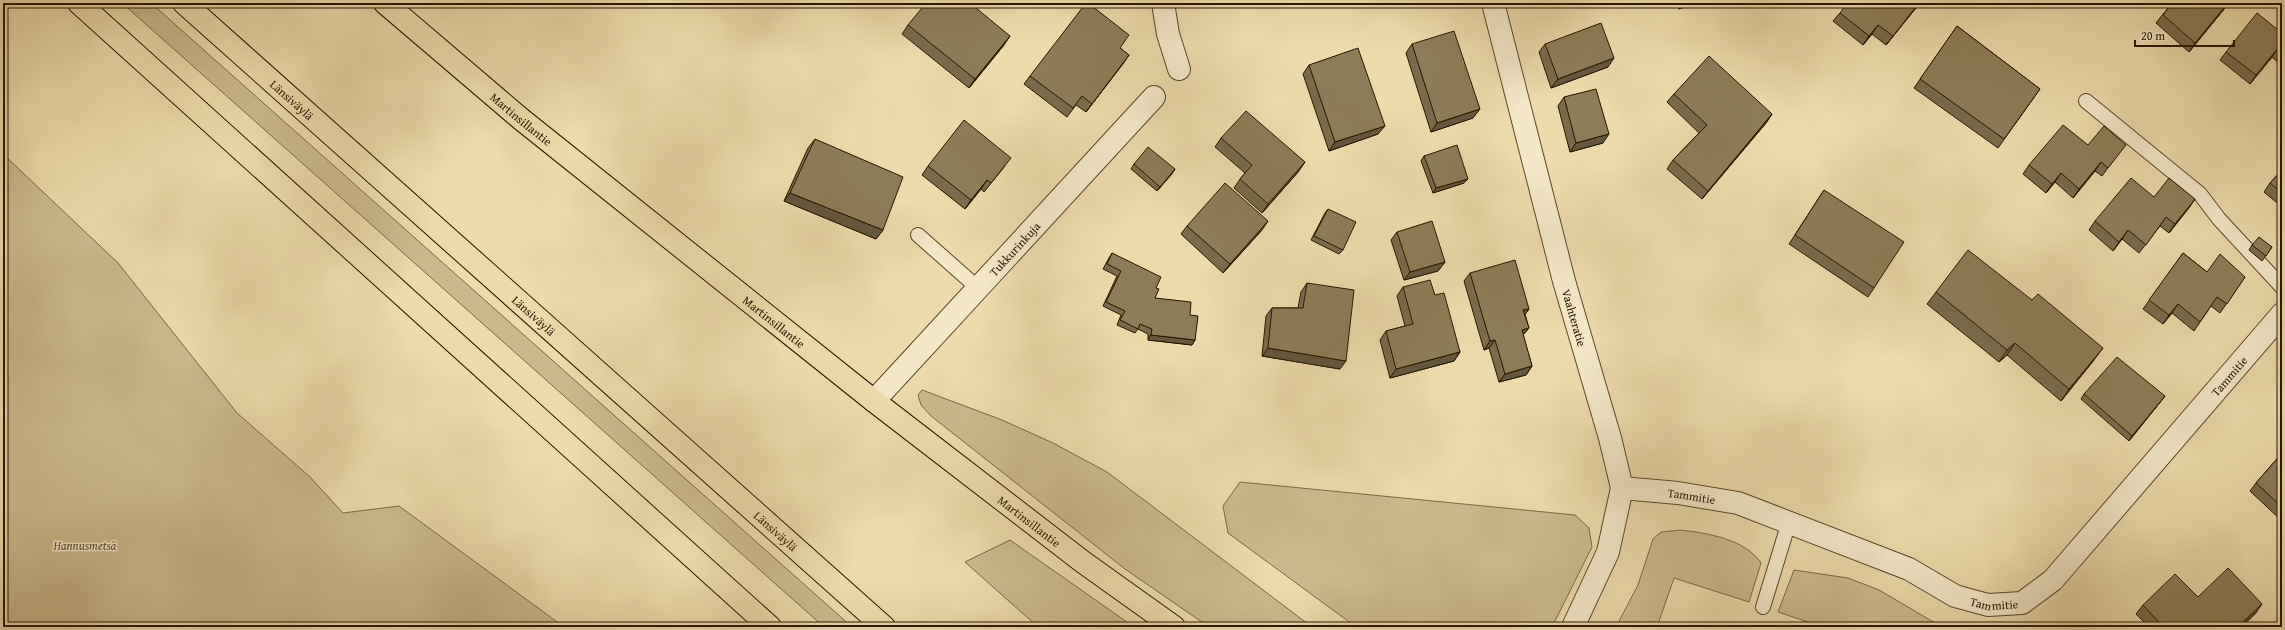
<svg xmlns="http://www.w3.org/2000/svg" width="2285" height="630" font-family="'Gentium Book Plus',serif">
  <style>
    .green { fill: #cbb98d; stroke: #796846 }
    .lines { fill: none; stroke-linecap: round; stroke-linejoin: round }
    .service-casing { stroke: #58472a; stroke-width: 16 }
    .minor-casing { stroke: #58472a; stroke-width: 24 }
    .primary-casing { stroke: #271600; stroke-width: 24 }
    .motorway-casing { stroke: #271600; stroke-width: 24 }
    .service { stroke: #f3e7c8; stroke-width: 14 }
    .minor { stroke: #f3e7c8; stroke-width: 22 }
    .primary { stroke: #ecdaaa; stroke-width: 22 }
    .motorway { stroke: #ecdaaa; stroke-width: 22 }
    .wall { fill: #796b4c; stroke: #271600 }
    .shaded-wall { fill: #63573e; stroke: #271600 }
    .building { fill: #8d7c58; stroke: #271600 }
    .labels { text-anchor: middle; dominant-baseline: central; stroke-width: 3; stroke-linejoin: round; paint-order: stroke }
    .street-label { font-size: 12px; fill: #271600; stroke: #f3e7c8 }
    .park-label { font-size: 12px; font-style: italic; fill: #58472a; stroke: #f3e7c8 }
  </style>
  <rect width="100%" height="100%" fill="#ecdaaa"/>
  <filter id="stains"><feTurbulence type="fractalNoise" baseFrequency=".005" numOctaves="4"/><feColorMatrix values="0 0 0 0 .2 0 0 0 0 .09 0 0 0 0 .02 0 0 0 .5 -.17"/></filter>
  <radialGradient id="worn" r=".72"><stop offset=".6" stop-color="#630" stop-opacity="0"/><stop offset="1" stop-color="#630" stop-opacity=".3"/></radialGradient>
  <g class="green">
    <path d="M122 3H151L852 627H824Z"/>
    <path d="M3 154 118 263 237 413 310 477 343 513 399 506 564 627H3Z"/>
    <path d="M922 390 1002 420 1053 443 1107 472 1312 627H1209L1125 569 931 416 921 405 918 395Z"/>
    <path d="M1240 482 1575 515 1589 528 1592 547 1552 627H1356L1228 533 1223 506Z"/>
    <path d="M1680 530C1707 533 1745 539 1761 563L1749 602 1674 578 1657 627H1616L1638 585 1653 539 1661 532Z"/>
    <path d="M1010 540 1134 627H1038L965 562Z"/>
    <path d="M1794 570 1848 578 1879 590 1942 627H1823L1778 612Z"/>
  </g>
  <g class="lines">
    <defs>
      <g id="service">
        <path d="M2086 101 2200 194 2219 219 2282 287"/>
        <path d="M918 235 978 288"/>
        <path d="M1763 607 1789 522"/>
      </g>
      <g id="minor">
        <path d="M1163 3 1168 34 1179 69"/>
        <path id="s1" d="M1493 3 1564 281 1610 438 1622 488 1608 552 1573 627"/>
        <path id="s2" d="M874 401 1154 97"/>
        <path id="s3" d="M1622 488 1678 493 1738 503 1909 569 1955 596 1988 605 2022 603 2053 580 2282 314"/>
      </g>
      <g id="primary">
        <path id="s4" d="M385 3 521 119 874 401 1083 562 1174 627"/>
      </g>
      <g id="motorway">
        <path d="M79 3 770 627"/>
        <path id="s5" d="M184 3 884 627"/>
      </g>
    </defs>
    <use href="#service" class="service-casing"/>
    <use href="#minor" class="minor-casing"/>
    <use href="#primary" class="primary-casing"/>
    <use href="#motorway" class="motorway-casing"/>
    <use href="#service" class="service"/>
    <use href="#minor" class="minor"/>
    <use href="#primary" class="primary"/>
    <use href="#motorway" class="motorway"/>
  </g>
  <g class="wall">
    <path d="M1676 3H1694L1679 9Z"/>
    <path d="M1920 3 1886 45 1872 34 1863 45 1833 21 1840 13Z"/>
    <path d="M2063 3H2068L2066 5Z"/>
    <path d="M2172 3H2229L2189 52 2156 23Z"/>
    <path d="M976 8 1004 45 969 88 902 34 908 25Z"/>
    <path d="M1957 26 2040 89 1998 148 1914 88Z"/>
    <path d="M2282 33V66L2272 57 2250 84 2220 60 2226 52Z"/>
    <path d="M1412 44 1473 118 1431 132 1406 53Z"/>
    <path d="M1545 44 1608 67 1551 88 1539 52Z"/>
    <path d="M1120 48 1129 55 1086 112 1076 105 1067 117 1024 84 1030 76Z"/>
    <path d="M1309 65 1378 134 1329 151 1303 74Z"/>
    <path d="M1674 94 1772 114 1766 123 1702 199 1667 169 1673 160 1699 133 1667 102Z"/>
    <path d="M1564 97 1603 143 1570 152 1558 106Z"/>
    <path d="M1221 138 1299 171 1262 213 1234 188 1240 179 1245 173 1215 147Z"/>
    <path d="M815 139 883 230 876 239 784 201 808 148Z"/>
    <path d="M2088 145 2119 153 2102 176 2095 171 2073 198 2055 182 2046 193 2023 174 2029 165Z"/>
    <path d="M1424 156 1468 179 1464 183 1433 193 1421 161Z"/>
    <path d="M1134 164 1175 169 1157 191 1131 169Z"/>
    <path d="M928 166H1005L984 192 981 189 965 209 922 175Z"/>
    <path d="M2282 170V207L2264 192 2270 183Z"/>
    <path d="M1824 190 1874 288 1868 297 1789 244Z"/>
    <path d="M2154 197 2195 199 2169 233 2160 226 2139 253 2122 239 2113 251 2089 230 2095 221Z"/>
    <path d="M1328 209 1343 250 1339 254 1311 240 1325 213Z"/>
    <path d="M1187 226 1262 230 1223 273 1181 234Z"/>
    <path d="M1397 232 1445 262 1438 271 1404 280 1391 240Z"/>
    <path d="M2252 245 2272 247 2262 261 2249 250Z"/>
    <path d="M1112 253 1156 288 1155 298 1190 315 1195 340 1192 345 1148 340V334L1138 329 1135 333 1117 325 1121 315 1103 306 1117 276 1103 269 1109 258Z"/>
    <path d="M2183 253 2207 272 2245 277 2220 313 2211 306 2194 331 2172 313 2163 324 2143 309Z"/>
    <path d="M1470 273 1529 309 1525 314 1529 328 1523 335 1532 366 1526 375 1499 382 1489 348 1484 350 1464 281Z"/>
    <path d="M1307 283 1340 369 1262 356 1266 316 1272 308H1298L1301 292Z"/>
    <path d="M1403 287 1435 295 1460 352 1454 361 1390 378 1380 340 1386 331 1405 326 1397 296Z"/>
    <path d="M1936 292 2094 360 2061 401 2007 355 1999 362 1927 304Z"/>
    <path d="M2084 394 2165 396 2129 441 2081 399Z"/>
    <path d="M2282 453V521L2250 491 2256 483Z"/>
    <path d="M2198 597 2256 613 2241 627H2149L2136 614 2143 605Z"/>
  </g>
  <g class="shaded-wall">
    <path d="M1683 3H1694L1679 9Z"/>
    <path d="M1919 3H1920L1886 45 1893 36Z"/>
    <path d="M2228 3H2229L2189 52 2195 43Z"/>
    <path d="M1878 25 1872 34 1863 45 1869 36Z"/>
    <path d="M1010 36 1004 45 969 88 975 79Z"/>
    <path d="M2278 48 2272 57 2250 84 2256 75Z"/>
    <path d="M1129 55 1123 64 1086 112 1092 104Z"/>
    <path d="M1614 58 1608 67 1551 88 1558 79Z"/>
    <path d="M1480 109 1473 118 1431 132 1437 123Z"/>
    <path d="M1772 114 1766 123 1702 199 1708 191Z"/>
    <path d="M1385 126 1378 134 1329 151 1335 142Z"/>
    <path d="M1609 134 1603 143 1570 152 1576 143Z"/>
    <path d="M1305 162 1299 171 1262 213 1268 204Z"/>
    <path d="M2101 162 2095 171 2073 198 2079 189Z"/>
    <path d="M1175 169 1172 174 1157 191 1160 187Z"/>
    <path d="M2061 173 2055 182 2046 193 2052 184Z"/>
    <path d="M1468 179 1464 183 1433 193 1436 188Z"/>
    <path d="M987 180 981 189 965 209 971 200Z"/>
    <path d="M790 193 883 230 876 239 784 201Z"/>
    <path d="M2195 199 2189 208 2169 233 2175 224Z"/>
    <path d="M1268 221 1262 230 1223 273 1230 264Z"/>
    <path d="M2128 230 2122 239 2113 251 2119 242Z"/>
    <path d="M1445 262 1438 271 1404 280 1410 272Z"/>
    <path d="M2178 304 2172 313 2163 324 2169 315Z"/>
    <path d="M1529 309 1523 317V310Z"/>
    <path d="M1529 328 1522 336V330Z"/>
    <path d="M1151 335 1195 340 1192 345 1148 340Z"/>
    <path d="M1495 340 1489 348 1484 350 1490 341Z"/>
    <path d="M2015 343 2007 355 1999 362 2007 350Z"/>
    <path d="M1268 348 1346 361 1340 369 1262 356Z"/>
    <path d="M2103 348 2094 360 2061 401 2069 389Z"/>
    <path d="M1460 352 1454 361 1390 378 1396 369Z"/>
    <path d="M1532 366 1526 375 1499 382 1505 374Z"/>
    <path d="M2165 396 2162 400 2129 441 2132 436Z"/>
    <path d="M2262 604 2256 613 2241 627H2238Z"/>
  </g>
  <g class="building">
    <path d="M926 3H978L979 4 976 8 1010 36 975 79 908 25Z"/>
    <path d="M1086 3H1088L1129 35 1120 48 1129 55 1092 104 1082 96 1073 108 1030 76Z"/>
    <path d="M1847 3H1919L1893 36 1878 25 1869 36 1840 13Z"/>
    <path d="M2172 3H2228L2195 43 2163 15Z"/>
    <path d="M2257 13 2282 33V52L2278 48 2256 75 2226 52Z"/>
    <path d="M1601 23 1614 58 1558 79 1545 44Z"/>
    <path d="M1957 26 2040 89 2004 139 1920 79Z"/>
    <path d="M1454 31 1480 109 1437 123 1412 44Z"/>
    <path d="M1358 48 1385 126 1335 142 1309 65Z"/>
    <path d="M1709 56 1772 114 1708 191 1673 160 1707 125 1674 94Z"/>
    <path d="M1596 89 1609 134 1576 143 1564 97Z"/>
    <path d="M1246 111 1305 162 1268 204 1240 179 1252 165 1221 138Z"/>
    <path d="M964 120 1011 158 991 183 987 180 971 200 928 166Z"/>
    <path d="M2063 125 2088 145 2104 126 2126 145 2108 168 2101 162 2079 189 2061 173 2052 184 2029 165Z"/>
    <path d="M815 139 903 177 883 230 790 193Z"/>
    <path d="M1457 145 1468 179 1436 188 1424 156Z"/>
    <path d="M1148 147 1175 169 1160 187 1134 164Z"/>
    <path d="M2282 170V193L2270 183Z"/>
    <path d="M2131 178 2154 197 2169 178 2195 199 2175 224 2166 217 2146 245 2128 230 2119 242 2095 221Z"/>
    <path d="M1225 183 1268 221 1230 264 1187 226Z"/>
    <path d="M1824 190 1904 242 1874 288 1795 235Z"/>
    <path d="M1328 209 1356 222 1343 250 1314 236Z"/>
    <path d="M1432 221 1445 262 1410 272 1397 232Z"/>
    <path d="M2259 237 2272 247 2266 256 2252 245Z"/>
    <path d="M1968 250 2032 300 2038 294 2103 348 2069 389 2015 343 2007 350 1936 292Z"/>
    <path d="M1112 253 1161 277 1156 288 1159 289 1155 298 1191 302 1190 315 1198 316 1195 340 1151 335 1152 329 1140 324 1138 329 1120 320 1125 311 1106 302 1121 271 1107 264Z"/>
    <path d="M2183 253 2207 272 2220 254 2245 277 2227 304 2217 297 2200 322 2178 304 2169 315 2149 300Z"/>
    <path d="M1515 260 1529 309 1523 310 1529 328 1522 330 1532 366 1505 374 1495 340 1490 341 1470 273Z"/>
    <path d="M1430 280 1435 295 1444 293 1460 352 1396 369 1386 331 1413 324 1403 287Z"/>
    <path d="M1307 283 1354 290 1346 361 1268 348 1272 308H1303Z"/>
    <path d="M2117 357 2165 396 2132 436 2084 394Z"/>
    <path d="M2282 453V507L2256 483Z"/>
    <path d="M2228 568 2262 604 2238 627H2163L2143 605 2175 574 2198 597Z"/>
  </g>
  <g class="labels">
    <g class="street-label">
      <text stroke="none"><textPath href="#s5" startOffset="145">Länsiväylä</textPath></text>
      <text stroke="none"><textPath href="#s4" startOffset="179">Martinsillantie</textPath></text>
      <text stroke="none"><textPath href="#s2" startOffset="207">Tukkurinkuja</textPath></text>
      <text stroke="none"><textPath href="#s5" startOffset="469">Länsiväylä</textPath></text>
      <text stroke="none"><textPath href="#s1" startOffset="325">Vaahteratie</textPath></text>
      <text stroke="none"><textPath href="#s4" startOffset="503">Martinsillantie</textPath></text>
      <text stroke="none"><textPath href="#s3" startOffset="730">Tammitie</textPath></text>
      <text stroke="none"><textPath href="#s3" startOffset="70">Tammitie</textPath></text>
      <text stroke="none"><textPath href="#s4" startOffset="827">Martinsillantie</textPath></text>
      <text stroke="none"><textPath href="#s5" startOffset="793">Länsiväylä</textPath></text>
      <text stroke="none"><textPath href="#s3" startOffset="394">Tammitie</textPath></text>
    </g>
    <g class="park-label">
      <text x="85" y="545">Hannusmetsä</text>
    </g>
  </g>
  <rect width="2285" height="630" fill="none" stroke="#ecdaaa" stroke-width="16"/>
  <rect x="4" y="4" width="2277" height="622" fill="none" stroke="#271600" stroke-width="2"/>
  <rect x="8" y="8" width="2269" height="614" fill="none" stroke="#271600"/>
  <path d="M2135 40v6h99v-6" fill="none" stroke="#271600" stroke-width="2"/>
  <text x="2141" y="40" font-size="12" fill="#271600" stroke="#f3e7c8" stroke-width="3" paint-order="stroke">20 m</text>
  <rect width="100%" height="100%" filter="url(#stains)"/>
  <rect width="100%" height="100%" fill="url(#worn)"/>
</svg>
